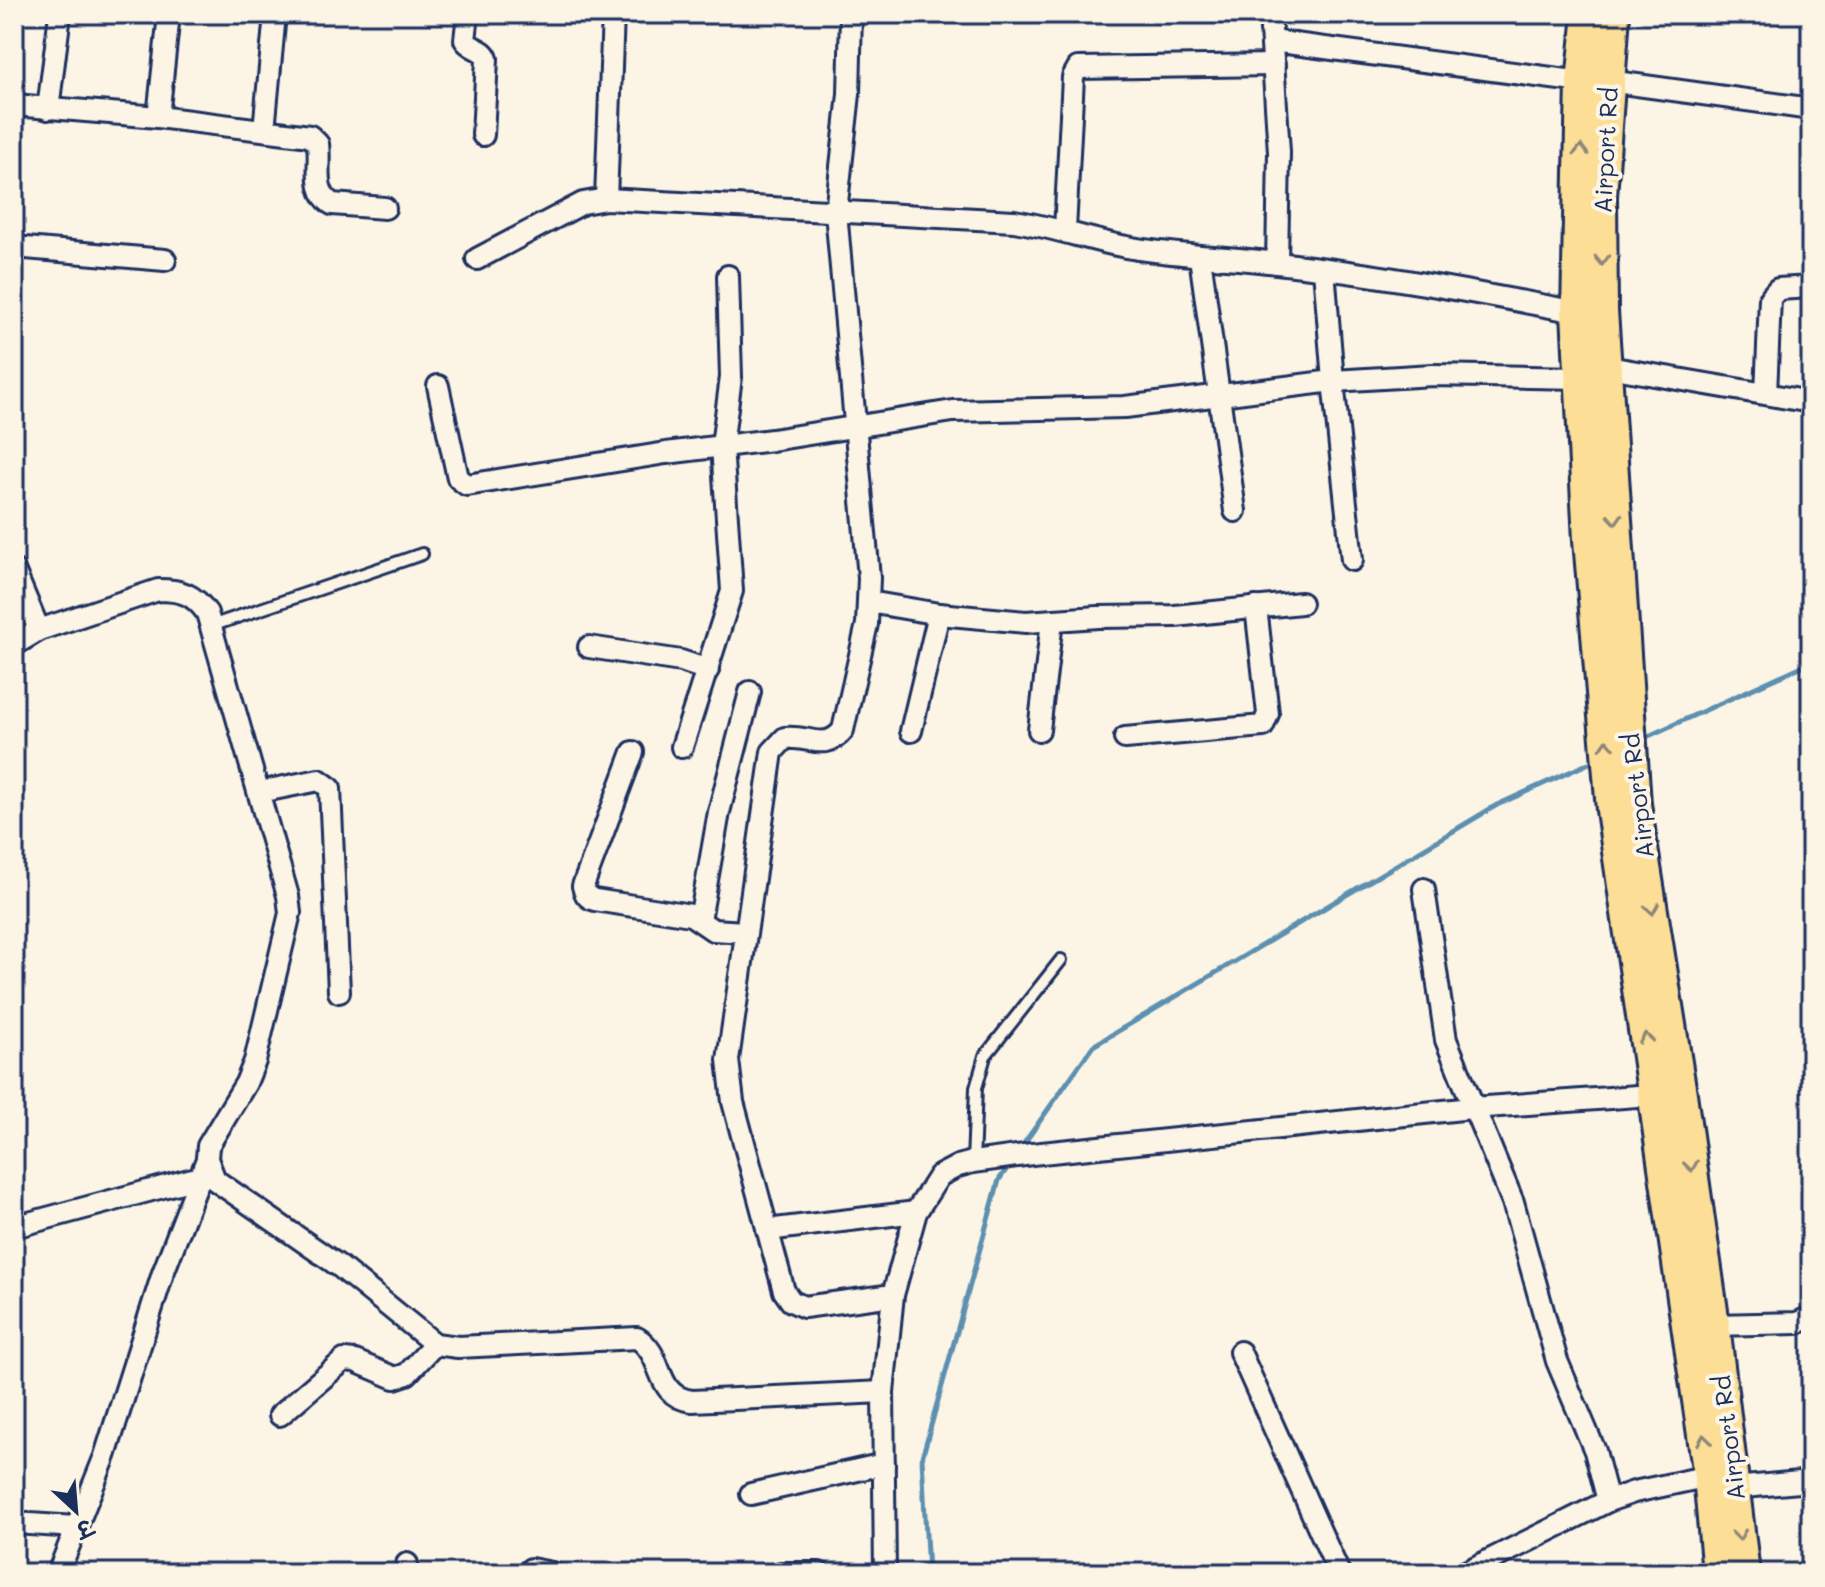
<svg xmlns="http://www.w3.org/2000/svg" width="1825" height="1587" font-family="Mali,'Playpen Sans Deva',sans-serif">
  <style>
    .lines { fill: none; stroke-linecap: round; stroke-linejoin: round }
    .stream { stroke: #5b8fb0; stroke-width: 5 }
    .lane-casing { stroke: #1b2f5e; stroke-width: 16 }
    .street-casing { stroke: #1b2f5e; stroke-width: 26 }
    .primary-casing { stroke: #1b2f5e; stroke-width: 36 }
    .lane { stroke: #fcf5e5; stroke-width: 10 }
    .street { stroke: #fcf5e5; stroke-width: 20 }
    .primary { stroke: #fcde96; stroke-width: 30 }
    .oneway { stroke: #8c867a }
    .labels { text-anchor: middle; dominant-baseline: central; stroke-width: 8; stroke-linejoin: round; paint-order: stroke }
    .street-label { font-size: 24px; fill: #1b2f5e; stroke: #fcf5e5 }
  </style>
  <rect width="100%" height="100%" fill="#fcf5e5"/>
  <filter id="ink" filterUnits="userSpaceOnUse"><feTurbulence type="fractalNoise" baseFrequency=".0125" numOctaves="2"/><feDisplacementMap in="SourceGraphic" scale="16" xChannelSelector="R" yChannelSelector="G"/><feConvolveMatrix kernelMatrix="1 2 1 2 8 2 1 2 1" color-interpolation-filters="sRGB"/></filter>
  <g filter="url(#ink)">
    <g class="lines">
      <g class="stream">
        <path d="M1642 739 1811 662"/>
        <path d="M1020 1149 1093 1046 1497 805 1596 760"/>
        <path d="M928 1573 922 1458 999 1180 1010 1164"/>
      </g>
      <defs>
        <g id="lane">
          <path d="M211 626 422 554"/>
          <path d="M973 1162 976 1088 985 1056 1061 960"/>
        </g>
        <g id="street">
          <path d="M468 14 465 40C470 49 484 48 487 59L483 135"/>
          <path d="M851 14 849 94 836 212 869 578 867 624 843 730C826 752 808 735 785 738L772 752 728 1060 733 1102 784 1291 791 1301 804 1307 893 1295"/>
          <path d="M1270 14 1279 152 1277 263"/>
          <path d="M1272 41 1582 82"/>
          <path d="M1608 81 1811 109"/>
          <path d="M14 105 158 117 310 136 318 144C321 165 312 191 332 204L385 208"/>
          <path d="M48 109 60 14"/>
          <path d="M158 117 169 14"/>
          <path d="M264 130 275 14"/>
          <path d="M606 199 613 14"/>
          <path d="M1065 230 1073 77 1078 68 1274 65"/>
          <path d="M14 247 165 260"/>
          <path d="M1200 257 1235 511"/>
          <path d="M477 259 583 203 606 199 1014 221C1054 227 1092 241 1132 248 1180 256 1229 257 1277 263 1378 274 1478 293 1577 312"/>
          <path d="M1324 269 1333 381 1352 560"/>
          <path d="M1608 367 1811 402"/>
          <path d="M438 386 458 478 467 485 666 453 772 440 953 411 1125 407 1333 381 1433 375 1581 378"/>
          <path d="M1766 394 1770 298 1778 289 1811 287"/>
          <path d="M14 570 39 630"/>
          <path d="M869 602 939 614 1026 622 1098 617 1175 616 1301 603"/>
          <path d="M14 645 39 630 158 590C181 590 194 594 207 613L288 896 290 913 255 1061 246 1083 208 1146 207 1159 215 1180 339 1266 435 1344 458 1347 637 1338C666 1356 653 1396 692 1401L883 1392"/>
          <path d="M589 647 681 661 708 670"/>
          <path d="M1039 730 1052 621"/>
          <path d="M911 731 939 614"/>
          <path d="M1125 738 1263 726 1268 714 1256 607"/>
          <path d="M682 747 732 591 722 446 731 377 728 276"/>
          <path d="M633 752 583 886C585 894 587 898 595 900L691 915 713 930 745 932"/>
          <path d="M259 792 319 780 330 788 339 992"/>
          <path d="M1424 889 1446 1040 1513 1202 1557 1361 1595 1451 1608 1501"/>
          <path d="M700 920 719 812 750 692"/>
          <path d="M14 1227 200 1177"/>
          <path d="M767 1230 916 1212"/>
          <path d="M1714 1325 1797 1323 1811 1317"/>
          <path d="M1240 1352 1339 1573"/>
          <path d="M280 1415 344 1360 355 1361 395 1378 407 1374 435 1344"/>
          <path d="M1733 1488 1811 1481"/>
          <path d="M751 1494 884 1464"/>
          <path d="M14 1523 76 1527"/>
          <path d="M407 1564V1573"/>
          <path d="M531 1569 552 1573"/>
          <path d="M58 1573 105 1456 163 1273 207 1159"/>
          <path d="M781 1573H819"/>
          <path d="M885 1573 883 1392 893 1295 916 1212 939 1176 958 1166 973 1162 1032 1154 1472 1108 1665 1094"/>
          <path d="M1464 1573 1608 1501 1634 1492 1709 1476"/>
        </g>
        <g id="primary">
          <path d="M1589 14 1582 82 1577 312 1589 540 1612 810 1709 1476 1718 1573"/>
          <path d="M1614 14 1601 197 1602 311 1635 804 1681 1094 1714 1325 1744 1573"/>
        </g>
      </defs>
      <use href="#lane" class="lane-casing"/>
      <use href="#street" class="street-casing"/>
      <use href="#primary" class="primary-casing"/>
      <use href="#lane" class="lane"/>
      <use href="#street" class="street"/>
      <use href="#primary" class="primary"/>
    </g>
    <defs><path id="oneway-chevron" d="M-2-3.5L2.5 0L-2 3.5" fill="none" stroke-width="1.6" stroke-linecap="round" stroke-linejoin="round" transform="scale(2)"/></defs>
    <g class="oneway">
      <use href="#oneway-chevron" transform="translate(1581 150) rotate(-89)"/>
      <use href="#oneway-chevron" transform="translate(1602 260) rotate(89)"/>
      <use href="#oneway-chevron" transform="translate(1615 519) rotate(86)"/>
      <use href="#oneway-chevron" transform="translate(1607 745) rotate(-94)"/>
      <use href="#oneway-chevron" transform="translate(1652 909) rotate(81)"/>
      <use href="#oneway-chevron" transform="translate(1646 1038) rotate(-99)"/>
      <use href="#oneway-chevron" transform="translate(1691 1166) rotate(82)"/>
      <use href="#oneway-chevron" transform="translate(1704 1440) rotate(-98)"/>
      <use href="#oneway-chevron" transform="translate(1739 1535) rotate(83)"/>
    </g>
  </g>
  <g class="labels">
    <g class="street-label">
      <text transform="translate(1605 150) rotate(-87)">Airport Rd</text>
      <text transform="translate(1637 796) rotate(-97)">Airport Rd</text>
      <text transform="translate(1728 1438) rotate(-97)">Airport Rd</text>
    </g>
  </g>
  <rect width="1825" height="1587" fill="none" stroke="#fcf5e5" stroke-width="48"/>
  <rect x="24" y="24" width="1777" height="1539" fill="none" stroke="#1b2f5e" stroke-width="3" filter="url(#ink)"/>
  <g transform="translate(76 1511) rotate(154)" stroke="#fcf5e5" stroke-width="6" paint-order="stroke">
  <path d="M0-6L14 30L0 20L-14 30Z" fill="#1b2f5e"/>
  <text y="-12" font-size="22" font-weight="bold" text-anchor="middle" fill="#1b2f5e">उ</text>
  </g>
</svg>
